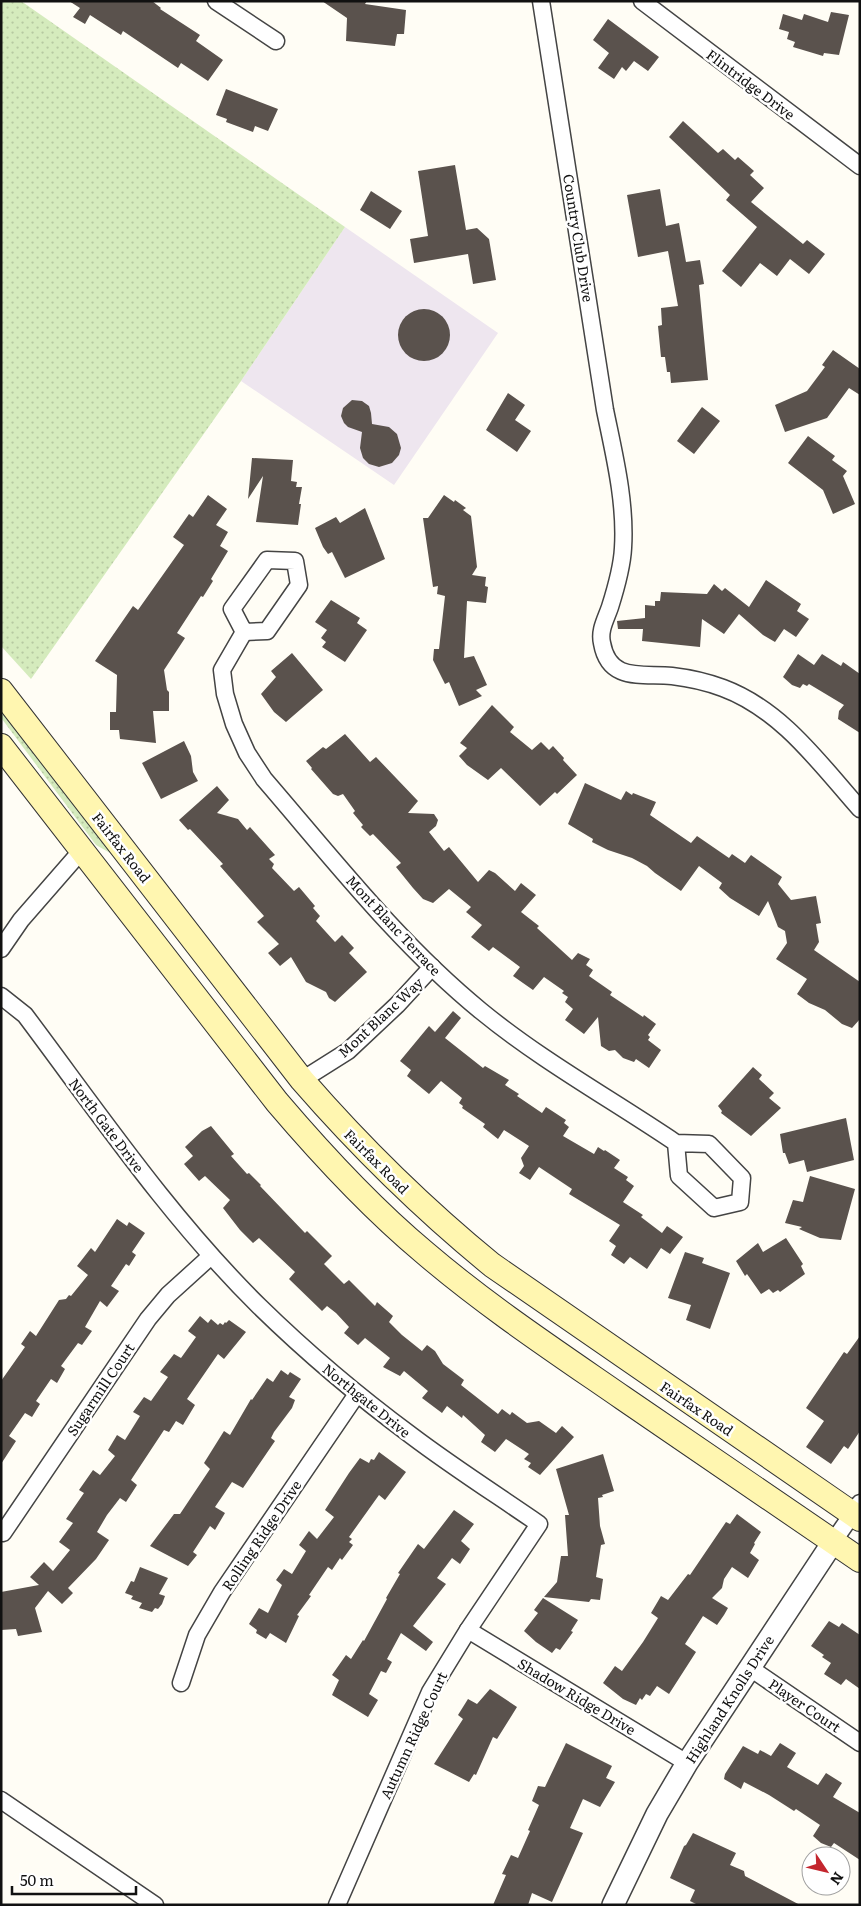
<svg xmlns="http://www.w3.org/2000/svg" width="861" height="1906" font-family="Literata,serif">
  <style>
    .industrial { fill: #eee6ef }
    .grass { fill: url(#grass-dots) }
    .building { fill: #5a524d }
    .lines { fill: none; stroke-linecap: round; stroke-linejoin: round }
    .minor-casing { stroke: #444; stroke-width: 19 }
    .tertiary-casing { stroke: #444; stroke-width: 24 }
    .secondary-casing { stroke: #333; stroke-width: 26 }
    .minor { stroke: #fff; stroke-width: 16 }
    .tertiary { stroke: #fff; stroke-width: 21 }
    .secondary { stroke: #fff6b0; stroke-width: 24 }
    .labels { text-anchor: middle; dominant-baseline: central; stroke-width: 5; stroke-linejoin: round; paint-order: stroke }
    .street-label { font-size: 14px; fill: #111; stroke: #fff }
  </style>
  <defs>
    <pattern id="grass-dots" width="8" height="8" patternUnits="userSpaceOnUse" patternTransform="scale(1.25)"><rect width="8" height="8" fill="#d5ebbd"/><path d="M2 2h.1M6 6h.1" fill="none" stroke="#b6c8a1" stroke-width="1.8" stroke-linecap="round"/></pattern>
  </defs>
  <rect width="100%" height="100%" fill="#fffdf5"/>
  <path class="industrial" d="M345 227 498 333 394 485 241 381Z"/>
  <g class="grass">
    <path d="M1 1H21L345 227 241 381 31 679 1 646Z"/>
    <path d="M6 712 112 854 96 845 2 719V715Z"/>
  </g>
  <g class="building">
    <path d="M69 1H152L161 8 160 9 200 35 196 41 223 60 208 81 181 63 178 68 123 31 121 35 90 15 85 24 73 17 80 8Z"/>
    <path d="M322 1H367L365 4 406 10 404 34H397L395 46 346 41 347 18Z"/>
    <path d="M831 12 849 15 839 55 824 53 823 56 793 47 795 42 787 39 789 32 779 29 783 14 802 20 804 14 828 22Z"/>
    <path d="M608 19 659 57 648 71 634 61 626 71 622 67 614 79 598 68 609 53 593 40Z"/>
    <path d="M226 89 278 109 268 131 255 126 253 132 226 122 227 119 216 115Z"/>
    <path d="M683 121 718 153 723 149 735 160 738 157 754 171 750 175 764 188 751 202 803 244 807 240 825 254 809 274 790 259 777 276 760 263 741 287 722 271 757 227 726 200 730 195 669 137Z"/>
    <path d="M455 165 466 230 477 228 489 239 496 280 473 284 468 254 414 263 410 239 428 236 418 171Z"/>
    <path d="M660 189 666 226 679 223 686 262 700 260 704 284 699 285 708 380 671 383 670 372H667L665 357H661L658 326 662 325 661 308 678 306 668 251 638 257 627 195Z"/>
    <path d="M371 191 402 211 390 229 360 210Z"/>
    <circle cx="424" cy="335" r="26"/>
    <path d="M833 350 860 369V395L849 388 827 418 785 432 775 405 807 391 825 367 822 365Z"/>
    <path d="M508 393 525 405 515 420 531 431 517 452 486 430Z"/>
    <path d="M352 400 362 401 369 406 371 413 372 424 389 427 397 434 401 448 399 455 392 463 379 467 369 464 363 458 360 448 362 432 348 427 344 423 341 416 343 408Z"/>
    <path d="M702 407 720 421 694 454 677 441Z"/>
    <path d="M808 436 835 456 832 460 847 471 843 476 855 504 833 514 823 490 788 463Z"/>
    <path d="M252 458 293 460 291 481 297 482 296 487H302L299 504H301L298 525 256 522 263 476 248 499Z"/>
    <path d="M208 495 227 509 216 525 228 532 220 546 228 551 211 579 213 581 203 597 201 596 177 633 185 638 164 670 167 690 169 692V711H153L156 743 120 739 119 730H110V712H116L117 675 95 661 133 606 138 610 184 545 173 537 189 514 193 517Z"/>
    <path d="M444 495 454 502 455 500 466 508 463 510 471 516 477 567 472 575 486 577 485 586 488 587 486 603 467 601 464 658 474 656 487 685 476 690 482 696 459 706 449 682 445 684 433 660 434 649H439L445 596 437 594 438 586 433 587 423 518H428Z"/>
    <path d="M365 508 385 559 345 578 332 552 328 554 323 547 315 528 336 517 340 523Z"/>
    <path d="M766 580 801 604 797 611 809 619 796 637 784 629 775 642 763 635 739 614 724 634 702 619 700 647 642 641 643 629H618L617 621 645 618V605L655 606V601H660L661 592 707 594 714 584 722 591 725 588 749 607Z"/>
    <path d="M331 600 360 618 357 623 367 630 345 662 322 647 326 642 321 638 327 630 315 622Z"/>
    <path d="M292 653 323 690 286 722 274 712 261 694 276 677 271 671Z"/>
    <path d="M798 654 814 665 822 654 841 666 843 662 860 674V733L838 719 839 711 844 705 809 684 807 686 803 684 800 688 792 685 783 677Z"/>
    <path d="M492 705 514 727 510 732 532 750 541 742 549 750 553 746 564 758 563 760 577 775 557 794 555 792 540 806 501 768 488 780 467 765 459 756 467 748 460 743Z"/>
    <path d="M345 734 370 762 376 757 418 801 408 813 434 814 438 820 436 826 429 832 444 851 449 847 478 882 489 870 495 873 515 891 521 883 536 895 521 912 539 926 537 928 572 960 578 953 590 959 586 965 593 970 589 976 612 992 610 995 643 1017 644 1015 656 1024 648 1035 650 1037 648 1040 661 1050 649 1068 636 1059 634 1062 623 1058 615 1050 609 1051 601 1046 598 1017 584 1034 565 1020 573 1009 565 1002 568 997 562 993 564 991 544 977 533 990 513 976 520 967 493 947 489 951 471 937 482 925 466 912 471 907 449 889 433 903 423 899 413 888 396 867 401 863 373 834 370 836 361 827 363 825 353 813 355 811 343 794 338 796 333 794 311 769 312 768 306 761 323 747 326 749Z"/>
    <path d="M184 741 191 756 193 772 198 781 161 799 142 763Z"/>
    <path d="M585 783 621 800 626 791 632 795 633 793 656 802 650 815 691 843 697 836 729 858 732 854 745 863 751 855 782 877 778 884 791 900 816 896 821 923 816 924 819 942 814 950 860 982V1019L852 1028 842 1024 825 1010 809 1003 797 994 807 979 776 959 787 943 785 931 778 927 768 901 759 916 730 898 719 888 722 883 699 866 681 891 655 873 647 866 632 858 608 850 592 842 593 839 568 824Z"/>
    <path d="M217 786 229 800 217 813 238 819 247 830 250 827 275 855 269 859 274 864 272 868 294 891 299 887 315 906 313 908 320 916 316 921 335 942 342 935 354 948 349 953 367 972 335 1002 329 998 326 992 306 982 291 957 280 966 268 953 279 944 257 922 264 916 220 866 223 864 190 829 188 830 179 820Z"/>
    <path d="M453 1011 461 1018 445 1038 483 1068 485 1066 509 1080 505 1085 519 1094 517 1096 542 1113 546 1107 566 1120 564 1123 569 1127 563 1136 594 1154 598 1147 604 1151 605 1150 620 1160 614 1168 628 1177 626 1180 634 1186 623 1202 643 1215 641 1217 662 1233 667 1226 683 1237 670 1254 661 1248 647 1269 630 1257 624 1264 611 1255 616 1246 609 1241 620 1225 569 1194 572 1189 539 1167 530 1180 519 1173 524 1166 521 1158 529 1146 504 1130 498 1139 483 1127 485 1124 462 1108 463 1106 459 1103 462 1098 441 1081 429 1094 407 1076 411 1070 400 1061 429 1026 435 1032Z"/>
    <path d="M753 1067 762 1075 759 1079 774 1093 769 1098 781 1108 751 1136 721 1113 722 1111 718 1106Z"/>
    <path d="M846 1118 854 1160 807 1172 804 1160 789 1164 785 1153H783L780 1134Z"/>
    <path d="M211 1126 234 1154 231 1156 247 1174 249 1173 261 1185 260 1186 305 1233 307 1231 332 1256 324 1264 344 1284 349 1280 375 1306 377 1302 393 1316 389 1322 402 1335 422 1351 427 1345 435 1351 443 1364 464 1380 461 1385 498 1414 502 1409 510 1415 512 1412 527 1423 539 1421 556 1433 562 1426 574 1437 540 1475 528 1467 531 1463 524 1459 529 1454 506 1439 495 1452 481 1442 485 1435 463 1415 462 1418 447 1406 442 1413 422 1398 428 1391 404 1371 400 1376 383 1367 390 1358 365 1338 358 1345 344 1333 349 1327 336 1313 327 1306 322 1311 289 1279 295 1272 259 1238 253 1243 240 1230 223 1208 230 1200 205 1176 199 1181 184 1164 193 1156 185 1147 202 1131Z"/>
    <path d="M810 1176 855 1189 841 1240 820 1238 799 1229 802 1227 785 1223 793 1200 803 1202Z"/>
    <path d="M117 1219 127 1226 129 1222 145 1233 132 1252 136 1255 129 1266 126 1264 111 1286 119 1291 107 1307 100 1301 85 1327 92 1331 82 1345 78 1343 61 1366 65 1369 57 1383 51 1379 36 1401 40 1404 32 1417 25 1413 9 1436 16 1441 1 1464V1381L25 1347 21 1344 30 1331 36 1336 59 1300 66 1299 69 1295 71 1296 88 1275 77 1266 91 1248 95 1252Z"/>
    <path d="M786 1238 803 1264 801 1266 805 1274 780 1292 778 1290 773 1293 769 1289 761 1294 747 1274 745 1276 736 1261 758 1243 763 1252Z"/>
    <path d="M685 1252 704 1258 702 1263 730 1273 710 1329 686 1320 691 1305 668 1298Z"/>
    <path d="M200 1316 208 1323 211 1319 218 1325 220 1323 223 1325 225 1322 226 1323 229 1320 246 1332 224 1359 218 1354 187 1399 195 1405 183 1425 176 1421 169 1432 164 1430 131 1480 137 1485 126 1502 120 1498 107 1515 97 1532 109 1540 96 1559 68 1588 73 1593 62 1604 48 1591 35 1608 42 1632 18 1636 16 1629 1 1630V1592L39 1585 30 1577 44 1562 53 1571 70 1550 59 1542 73 1523 66 1519 84 1493 79 1490 93 1470 100 1475 115 1456 108 1450 117 1435 125 1440 140 1416 133 1412 144 1397 151 1401 168 1377 160 1372 174 1354 181 1358 196 1337 188 1331Z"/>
    <path d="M860 1336V1431L848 1449 844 1446 831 1464 806 1447 824 1421 806 1408 844 1352 847 1354Z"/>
    <path d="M281 1370 288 1375 290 1372 301 1379 289 1397 295 1400 292 1408 274 1432 271 1438 275 1441 243 1488 232 1482 215 1507 225 1513 215 1530 210 1526 193 1552 197 1555 188 1566 150 1546 174 1514H180L210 1469 204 1463 224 1431 230 1435 251 1399 252 1400 267 1378 273 1382Z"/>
    <path d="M379 1452 406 1472 385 1500 379 1495 349 1537 352 1539 349 1542 353 1545 342 1560 340 1558 332 1570 328 1567 309 1595 311 1596 297 1615 299 1616 286 1643 270 1633 266 1639 256 1633 257 1630 249 1624 259 1608 268 1613 282 1585 276 1580 284 1569 292 1574 306 1551 299 1545 309 1531 317 1539 334 1517 325 1510 349 1473 360 1458 369 1463 371 1459 374 1460Z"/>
    <path d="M603 1454 614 1491 602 1495 603 1497 598 1498 600 1526 605 1544 601 1545 596 1577 603 1579 600 1600 591 1599 589 1602 544 1597 557 1582 561 1556H568L565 1515H569L556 1469Z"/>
    <path d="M454 1510 474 1524 461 1541 470 1549 460 1564 452 1558 437 1578 446 1584 413 1626 433 1642 426 1651 401 1633 387 1659 392 1662 386 1673 381 1671 369 1694 378 1700 368 1717 332 1695 339 1680 332 1675 346 1655 351 1659 363 1640 364 1641 387 1599 386 1598 400 1574 398 1573 418 1544 424 1549Z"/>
    <path d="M737 1514 761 1532 754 1543 755 1544 750 1553 759 1560 748 1578 732 1567 724 1579 722 1588 712 1598 728 1608 724 1615 717 1625 703 1616 685 1644 696 1652 669 1694 657 1686 650 1696 646 1694 642 1700 640 1698 636 1705 623 1699 603 1683 615 1666 622 1671 643 1642 658 1618 651 1613 661 1596 668 1600 688 1574 690 1575 726 1522 730 1524Z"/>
    <path d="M140 1567 168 1578 159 1594 165 1596 162 1604 158 1609 155 1608 152 1612 139 1608 142 1603 131 1599 133 1596 125 1593 131 1581 134 1582Z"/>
    <path d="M543 1598 578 1620 571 1631 573 1632 560 1650 556 1648 552 1653 536 1642 524 1631 538 1613 534 1610Z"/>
    <path d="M829 1621 839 1627 842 1623 860 1635V1689L846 1679 841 1685 824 1674 831 1663 822 1657 824 1655 811 1646Z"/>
    <path d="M490 1689 517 1707 497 1739 493 1737 476 1775 474 1774 469 1782 434 1764 463 1719 458 1715 468 1699 477 1704Z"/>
    <path d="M566 1743 612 1766 606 1778 615 1782 600 1807 583 1799 570 1828 583 1833 552 1902 532 1893 528 1905H493L506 1875 502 1874 511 1855 518 1858 530 1831 528 1830 539 1805 532 1801 538 1786 545 1787Z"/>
    <path d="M780 1743 796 1753 787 1767 818 1785 826 1773 842 1783 833 1797 860 1813V1860L834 1843 831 1847 821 1843 813 1836 820 1825 796 1809 794 1811 769 1795 744 1782 741 1789 724 1779 725 1774 743 1746 758 1754 760 1750 771 1756Z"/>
    <path d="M693 1833 736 1853 730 1865 744 1871 745 1876 800 1905H698L690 1901 695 1890 670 1878 684 1846 686 1845Z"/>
  </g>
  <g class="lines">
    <defs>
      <g id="minor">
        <path d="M216 1 276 41"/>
        <path d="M541 1 605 410C614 454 626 502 623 548 622 568 616 588 610 607 606 619 599 630 602 643 609 683 643 673 672 676 689 678 707 682 723 688 782 710 820 764 860 809"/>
        <path d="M642 1 860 166"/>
        <path d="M267 560 295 561 299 585 267 631 244 632 232 609Z"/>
        <path d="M244 632 222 670 225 694 234 724 247 753 264 779C333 859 399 944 481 1011 542 1061 611 1099 676 1143L679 1176 714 1208 740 1202 742 1178 709 1144 676 1143"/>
        <path d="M1 949 21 920 82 850"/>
        <path d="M1 996 25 1015C100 1115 170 1218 259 1306 307 1353 358 1396 412 1436 453 1467 497 1495 539 1524L468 1630 430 1692 337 1905"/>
        <path d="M302 1080 348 1051 397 1005 432 967"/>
        <path d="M3 1533 148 1319 168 1295 211 1256"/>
        <path d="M833 1542 860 1503"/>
        <path d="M468 1630 687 1763"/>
        <path d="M750 1668 860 1743"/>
        <path d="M181 1683 197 1635 222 1592 357 1394"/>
        <path d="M1 1800 155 1905"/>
      </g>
      <path id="tertiary" d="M613 1905 657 1814 687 1763 833 1542"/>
      <g id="secondary">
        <path d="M1 691 302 1080C362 1149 421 1207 492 1265L860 1519"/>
        <path d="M1 746 277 1102C323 1156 371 1208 425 1253 487 1306 555 1351 623 1398 702 1452 781 1506 860 1560"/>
      </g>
    </defs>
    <use href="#minor" class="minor-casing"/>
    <use href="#tertiary" class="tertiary-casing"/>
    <use href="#secondary" class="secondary-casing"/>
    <use href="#minor" class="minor"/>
    <use href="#tertiary" class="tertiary"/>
    <use href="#secondary" class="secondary"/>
  </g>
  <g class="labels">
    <g class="street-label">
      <text transform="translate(751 84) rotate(37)">Flintridge Drive</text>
      <text transform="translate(579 238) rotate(81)">Country Club Drive</text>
      <text transform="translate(122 847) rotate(52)">Fairfax Road</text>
      <text transform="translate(394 925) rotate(47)">Mont Blanc Terrace</text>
      <text transform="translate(380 1017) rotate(-43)">Mont Blanc Way</text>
      <text transform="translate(107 1125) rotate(53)">North Gate Drive</text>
      <text transform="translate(377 1161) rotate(45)">Fairfax Road</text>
      <text transform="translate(100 1389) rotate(-56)">Sugarmill Court</text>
      <text transform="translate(367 1400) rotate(39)">Northgate Drive</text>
      <text transform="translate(697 1408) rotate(34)">Fairfax Road</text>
      <text transform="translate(261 1535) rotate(-56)">Rolling Ridge Drive</text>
      <text transform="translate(577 1696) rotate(31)">Shadow Ridge Drive</text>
      <text transform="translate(729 1699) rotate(-57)">Highland Knolls Drive</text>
      <text transform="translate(805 1705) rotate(34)">Player Court</text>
      <text transform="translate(413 1735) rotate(-65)">Autumn Ridge Court</text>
    </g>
  </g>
  <rect width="861" height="1906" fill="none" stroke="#111111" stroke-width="5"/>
  <g transform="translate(826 1871) rotate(125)"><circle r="24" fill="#ffffff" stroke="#a0a0a0"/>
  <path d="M0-4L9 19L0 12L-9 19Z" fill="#c4262e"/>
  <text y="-8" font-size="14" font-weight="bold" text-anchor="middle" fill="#111111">N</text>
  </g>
  <path d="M12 1886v8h124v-8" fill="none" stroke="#111111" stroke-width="2.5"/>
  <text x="20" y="1886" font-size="15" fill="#111111" stroke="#ffffff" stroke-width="4" paint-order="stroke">50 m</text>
</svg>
